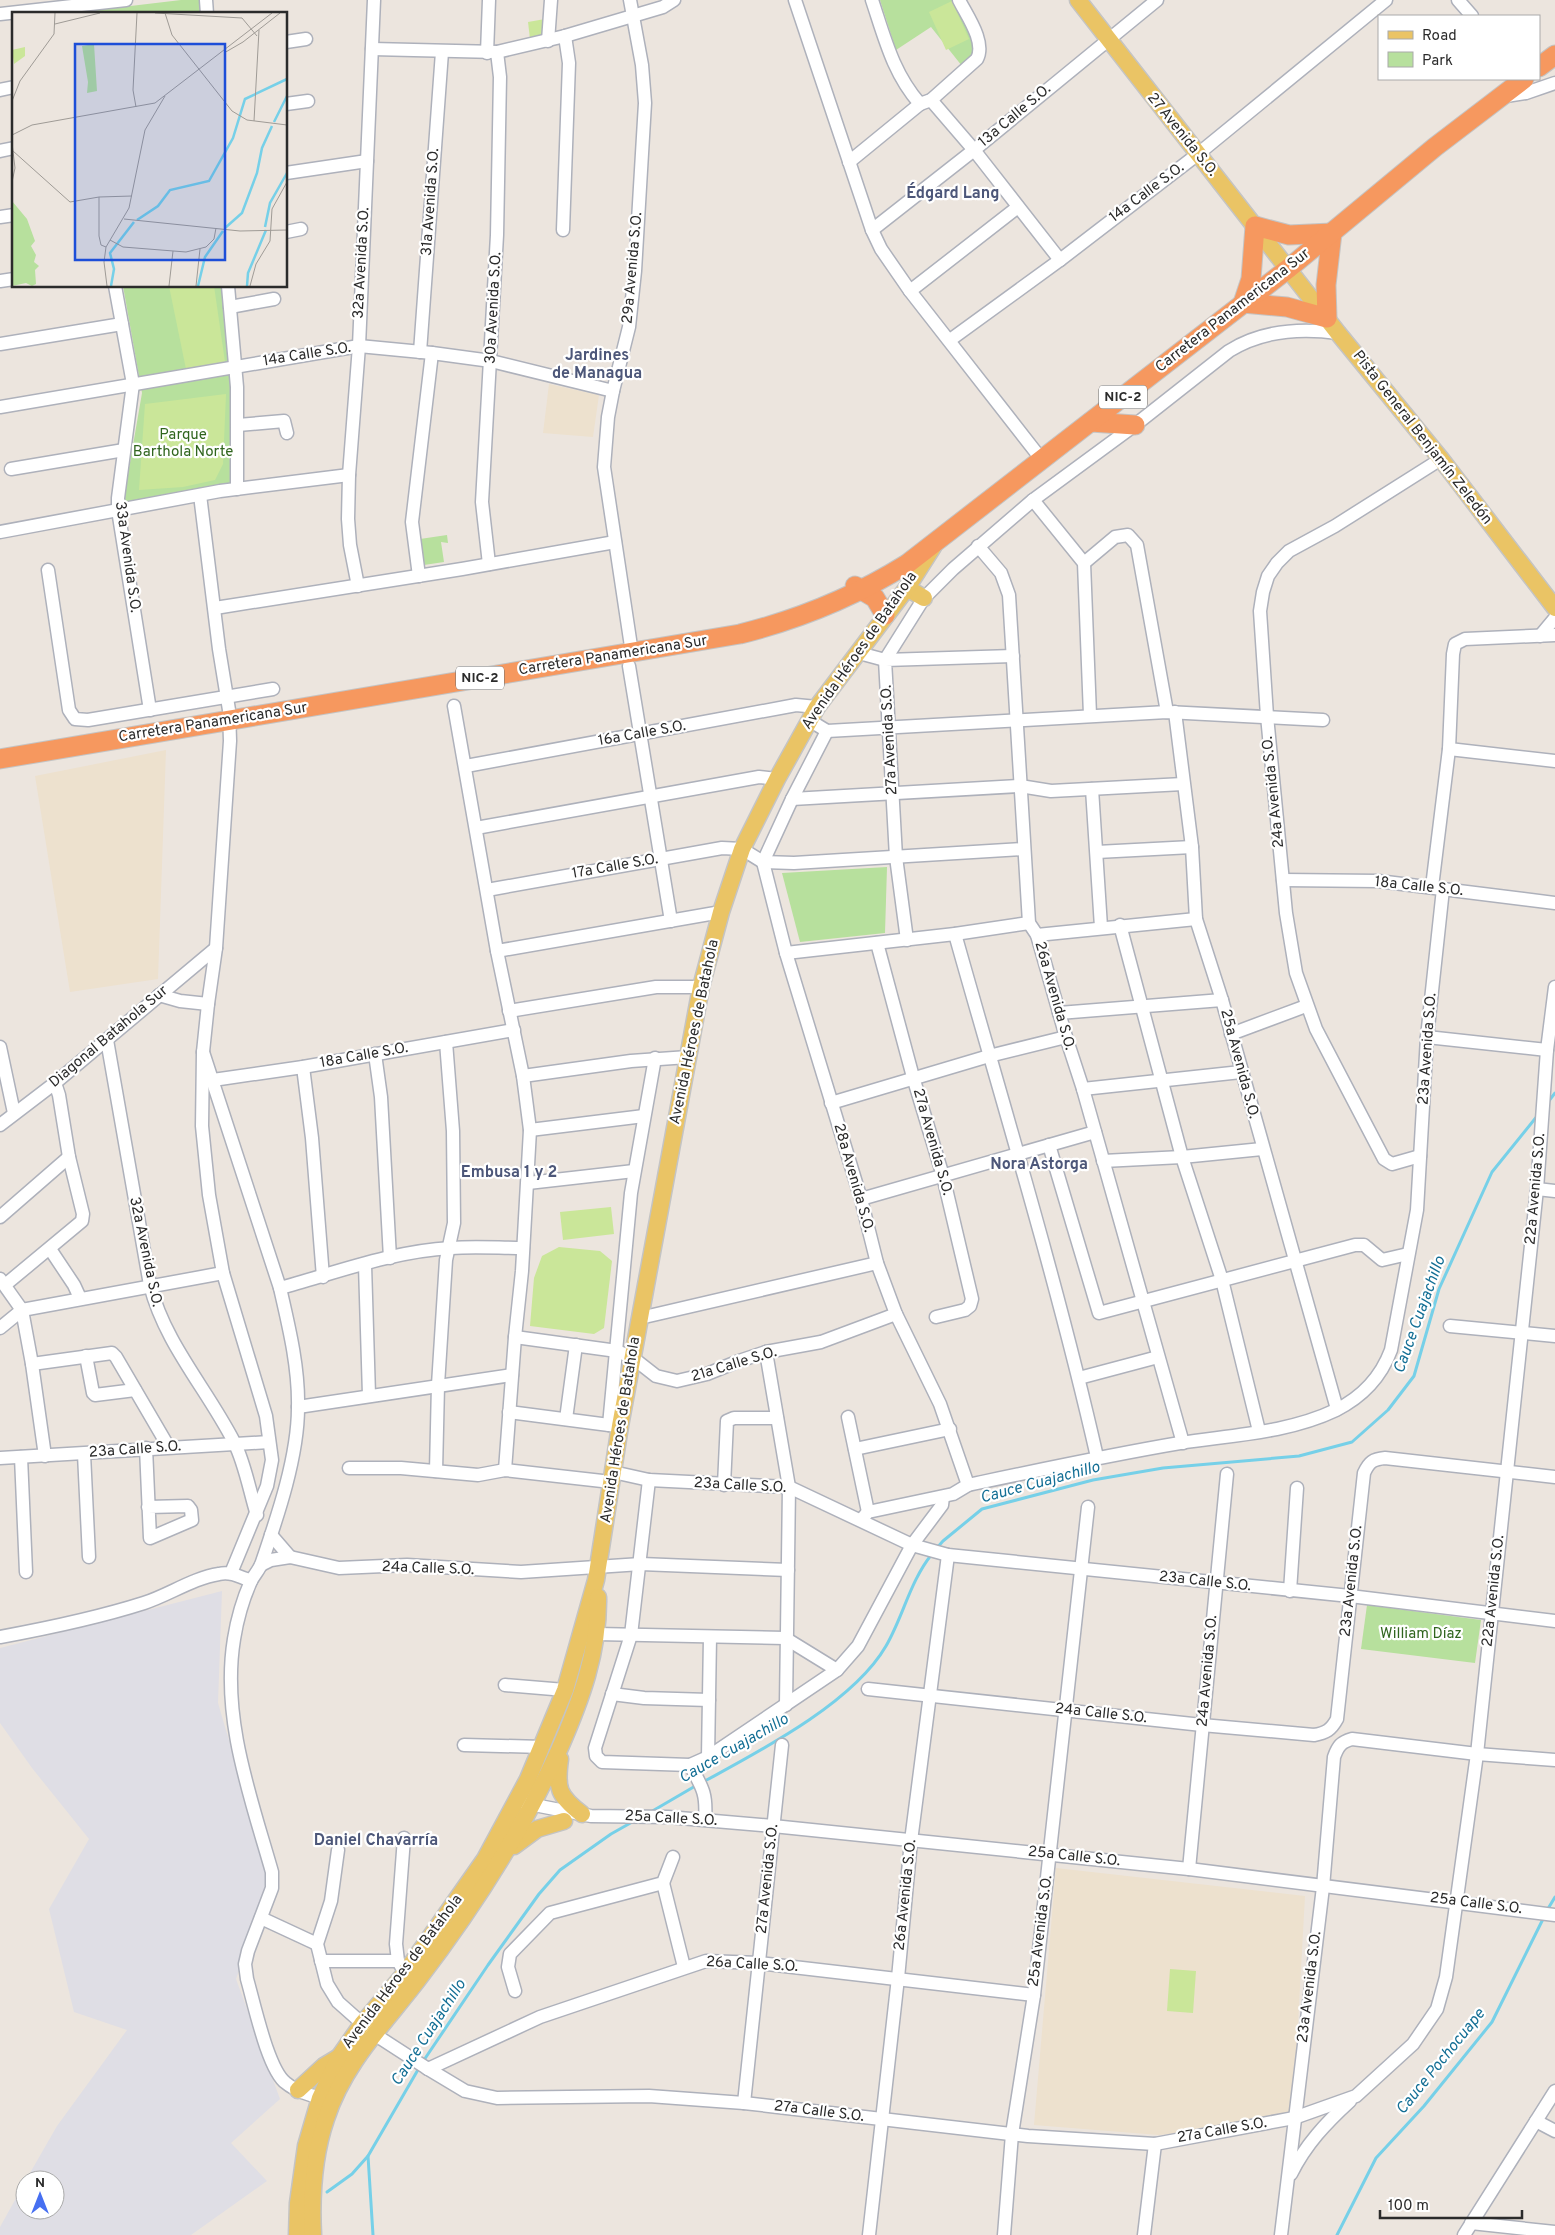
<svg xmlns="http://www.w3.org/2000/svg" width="1555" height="2235" font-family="Overpass,sans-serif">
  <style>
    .industrial { fill: #dfdee5 }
    .education { fill: #ede1ce }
    .green { fill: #b7e09d }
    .pitch { fill: #cae699 }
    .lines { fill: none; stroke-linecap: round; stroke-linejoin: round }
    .stream { stroke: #76d0e8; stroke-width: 3 }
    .minor-casing { stroke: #aeb1bb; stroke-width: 15 }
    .major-casing { stroke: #c4c4c4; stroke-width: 19 }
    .highway-casing { stroke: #c4c4c4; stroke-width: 21 }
    .minor { stroke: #fff; stroke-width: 12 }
    .major { stroke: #eac465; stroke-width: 16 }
    .highway { stroke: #f6985f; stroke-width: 19 }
    .labels { text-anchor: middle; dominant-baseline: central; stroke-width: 4.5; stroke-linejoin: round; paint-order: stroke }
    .shield { fill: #fff; stroke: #6b6b6b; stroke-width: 1 }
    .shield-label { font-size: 14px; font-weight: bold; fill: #2b2b2b }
    .street-label { font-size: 15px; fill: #2b2b2b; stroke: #fff }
    .park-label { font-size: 15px; fill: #30651e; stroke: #fff }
    .neighbourhood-label { font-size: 16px; font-weight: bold; fill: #4d5779; stroke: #fff }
    .water-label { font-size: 16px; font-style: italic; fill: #146f95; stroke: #fff }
    .inset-river { fill: none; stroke: #76d0e8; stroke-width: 2.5 }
    .inset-road { fill: none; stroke: #9f9b96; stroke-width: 1 }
    .view { fill: #1d4ed8; fill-opacity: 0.15; stroke: #1d4ed8; stroke-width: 2.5 }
    .inset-edge { fill: none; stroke: #2b2b2b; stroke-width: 2.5 }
  </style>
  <rect width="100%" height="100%" fill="#ece5de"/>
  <path class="industrial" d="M222 1591 218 1703 270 1880 236 1979 280 2099 231 2143 267 2181 191 2235H0V2227L25 2182V2210H55V2180H26L57 2126 127 2030 74 2012 49 1909 89 1839 32 1768 0 1723V1648Z"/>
  <g class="education">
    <path d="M549 384 599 395 593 437 543 433Z"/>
    <path d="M166 750 158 979 70 992 35 776Z"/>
    <path d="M1056 1868 1305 1896 1293 2115 1234 2122 1190 2132 1159 2135 1034 2125Z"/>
  </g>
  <g class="green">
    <path d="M181 0H200L201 14H80V12Z"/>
    <path d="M880 0H956L979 50 962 66 931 27 896 50Z"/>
    <path d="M123 286H222L233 388 232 484 134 503H123L142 393Z"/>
    <path d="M447 535 448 543 441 542 444 562 424 565 420 539Z"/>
    <path d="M887 867 885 933 800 942 782 873Z"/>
    <path d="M1367 1605 1481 1620 1475 1663 1361 1649Z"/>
  </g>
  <g class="pitch">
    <path d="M952 1 969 39 946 50 929 12Z"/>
    <path d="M545 19 544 36 530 39 528 22Z"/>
    <path d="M169 286H214L225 362 186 369Z"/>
    <path d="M226 394 223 464 215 480 183 487 139 490 145 404Z"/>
    <path d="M611 1207 614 1234 563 1240 560 1212Z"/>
    <path d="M559 1247 600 1251 612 1261 604 1328 594 1334 530 1326 534 1278 542 1256Z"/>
    <path d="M1170 1969 1196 1971 1193 2013 1167 2011Z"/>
  </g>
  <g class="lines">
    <g class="stream">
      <path d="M1548 1102 1555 1093"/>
      <path d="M936 1549 943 1541 982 1509 1093 1480 1163 1468 1299 1456 1352 1442 1388 1410 1414 1376 1439 1289 1492 1172 1538 1115"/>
      <path d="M703 1782C760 1751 853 1703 886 1646 903 1617 910 1581 932 1554"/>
      <path d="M649 1813 697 1785"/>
      <path d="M1546 1912 1555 1897"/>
      <path d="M422 2063 488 1965 539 1894 560 1870 611 1834 634 1821"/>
      <path d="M368 2156 373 2235"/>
      <path d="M327 2192 352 2174 368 2156 419 2068"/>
      <path d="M1337 2235 1376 2158 1424 2106 1492 2022 1544 1917"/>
    </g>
    <defs>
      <g id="minor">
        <path d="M206 0 207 14"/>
        <path d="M630 0 642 65 645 103 635 271 629 327 613 391 608 417 604 467 632 653"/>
        <path d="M795 0 872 230 881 249 910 291 1042 460"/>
        <path d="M872 0C885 39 893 73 920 104L931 100 977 59C986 42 967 16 959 0"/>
        <path d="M1458 0 1472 16"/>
        <path d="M0 14 126 0"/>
        <path d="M548 41 551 0"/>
        <path d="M286 42 306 39"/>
        <path d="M372 49 497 52 565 36 663 7 674 0"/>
        <path d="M487 53 489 0"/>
        <path d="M0 90 14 87"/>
        <path d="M1506 96 1526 93 1555 83"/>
        <path d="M931 100 974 150 1060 260"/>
        <path d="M286 104 308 101"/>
        <path d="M0 151 14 148"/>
        <path d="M849 162 920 104"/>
        <path d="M286 173 367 161"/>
        <path d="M0 217 14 215"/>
        <path d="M563 230 569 63 565 36"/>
        <path d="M872 230 974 150 1157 0"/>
        <path d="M286 232 301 229"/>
        <path d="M0 281 14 279"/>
        <path d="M115 286 133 384 118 498V510L150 710"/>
        <path d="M228 286 237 387V489"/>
        <path d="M910 291 1018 207"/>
        <path d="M230 307 274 299"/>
        <path d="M950 340 1060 260 1198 154 1386 0"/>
        <path d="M0 344 122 324"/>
        <path d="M420 352 442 52"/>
        <path d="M0 407 359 346 432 353 491 361 613 391"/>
        <path d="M238 425 284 421 287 433"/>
        <path d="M11 469 124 450"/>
        <path d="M200 495 219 649 229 710 230 741 216 948 208 1004 203 1052 202 1126 209 1195 223 1273 266 1416 272 1460 267 1486 231 1573"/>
        <path d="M1033 500 1084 563 1090 715"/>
        <path d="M0 532 220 491 349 475"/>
        <path d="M978 546 1001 573 1009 595 1029 923 1037 935 1066 1037 1083 1089 1183 1443"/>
        <path d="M1084 563 1115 537 1128 535 1137 545 1167 712"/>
        <path d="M489 564 482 502 497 235 500 77 497 52"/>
        <path d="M48 570 69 710 75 719 88 720 273 689"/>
        <path d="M419 576 412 522 432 353"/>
        <path d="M358 586 350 545 348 519 349 475 359 346 374 0"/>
        <path d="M215 608 462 569 615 542"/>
        <path d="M1540 636 1555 618"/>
        <path d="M859 653 885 660 924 598 953 569 1033 500 1135 425 1229 351C1262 330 1301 328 1338 333"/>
        <path d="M629 666 671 921"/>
        <path d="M454 706 497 951 523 1076 530 1130 522 1271 515 1337 505 1470"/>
        <path d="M1175 712 1192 847 1196 919 1222 1000 1337 1409"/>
        <path d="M809 720 827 731 1167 712 1323 720"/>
        <path d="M1449 749 1555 761"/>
        <path d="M466 766 796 705 817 707"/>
        <path d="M1092 789 1101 927"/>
        <path d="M792 799 1020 786 1051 791 1183 784"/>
        <path d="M476 828 759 777 777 779"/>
        <path d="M1097 852 1192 847"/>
        <path d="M763 862 786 953 861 1199 877 1263 896 1314 940 1404 968 1485"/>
        <path d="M763 862 792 799 827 731"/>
        <path d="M1283 880 1378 881 1555 903"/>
        <path d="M1432 887 1449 749 1453 654 1455 644 1465 639 1555 635"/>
        <path d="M487 890 722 848 742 849 763 862 794 863 1023 849"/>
        <path d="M1120 925 1182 1157 1222 1280 1259 1431"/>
        <path d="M955 934C1004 1108 1057 1281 1097 1457"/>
        <path d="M1037 935 1196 919"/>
        <path d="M907 940 896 857 885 660 1013 656"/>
        <path d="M877 943 913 1077 943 1176 972 1299 970 1306 965 1310 936 1317"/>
        <path d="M497 951 721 912"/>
        <path d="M786 953 955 934 1029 923"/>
        <path d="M159 995 180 1001 208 1004"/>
        <path d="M509 1011 656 987H701"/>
        <path d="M1059 1013 1222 1000"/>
        <path d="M1231 1034 1306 1006"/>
        <path d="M1427 1037 1547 1050"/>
        <path d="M107 1040 150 1285C165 1344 207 1389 234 1442 245 1463 250 1493 257 1515"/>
        <path d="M0 1047 14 1113"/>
        <path d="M203 1052 280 1288C289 1327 299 1368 298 1408 298 1456 278 1515 262 1562 260 1569 254 1575 251 1581 243 1599 237 1620 234 1639 221 1718 251 1798 272 1872V1888L248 1951 245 1964 247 1979C254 2003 268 2070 286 2083 298 2093 315 2096 329 2100"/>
        <path d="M375 1054 381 1097 390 1258"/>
        <path d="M303 1067 312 1138 323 1277"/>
        <path d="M523 1076 631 1061 688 1057"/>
        <path d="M213 1080 303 1067 514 1030"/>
        <path d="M1083 1089 1241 1072"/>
        <path d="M831 1103 989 1056 1066 1037"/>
        <path d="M0 1125 55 1083 216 948"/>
        <path d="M530 1130 644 1116"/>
        <path d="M1049 1145 1099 1313 1355 1245H1364L1382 1260 1408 1254"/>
        <path d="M1420 1156 1392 1164 1384 1159 1316 1029 1296 973 1286 913 1267 716 1260 611 1263 592 1268 576 1277 563 1289 551 1335 526 1441 459"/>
        <path d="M1103 1161 1182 1157 1262 1149"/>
        <path d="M528 1183 634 1171"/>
        <path d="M1537 1189 1555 1191"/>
        <path d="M861 1199 1095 1132"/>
        <path d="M0 1217 69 1157"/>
        <path d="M50 1249 74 1285 80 1298"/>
        <path d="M365 1265 369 1395"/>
        <path d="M0 1279 22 1310 32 1364 45 1456"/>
        <path d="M5 1285 82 1221 83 1214 69 1157 59 1095 55 1083"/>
        <path d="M280 1288C335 1273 393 1251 451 1248 475 1246 499 1248 523 1248"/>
        <path d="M640 1318 877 1263"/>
        <path d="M1450 1326 1555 1336"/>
        <path d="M0 1328 22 1310 223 1273"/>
        <path d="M515 1337 617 1351 633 1358 656 1376 677 1381 707 1374 739 1361 766 1352 821 1342 896 1314"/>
        <path d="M766 1352 789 1487 786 1705"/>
        <path d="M86 1356 93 1393 95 1395 135 1390"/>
        <path d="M32 1364 112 1353 116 1357 168 1446"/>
        <path d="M1079 1378 1158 1357"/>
        <path d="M298 1407 512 1375"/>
        <path d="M509 1412 609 1425"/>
        <path d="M848 1417 868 1512"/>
        <path d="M566 1419 576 1345"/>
        <path d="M620 1426 609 1425 631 1193 655 1058"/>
        <path d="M146 1448 150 1538 192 1520 191 1510 188 1506 148 1507"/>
        <path d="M855 1449 950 1429"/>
        <path d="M84 1454 89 1557"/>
        <path d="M21 1457 26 1572"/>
        <path d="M0 1458 269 1442"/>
        <path d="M349 1468H401L478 1475 505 1470 611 1482"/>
        <path d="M436 1471 438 1385 446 1260 454 1223 453 1131 446 1042"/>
        <path d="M613 1472 649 1480 789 1487 912 1545 948 1555 1350 1596 1555 1621"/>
        <path d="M649 1480 631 1635 595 1748 596 1756 602 1762 690 1765 708 1757 837 1670 858 1646 912 1545 942 1505 943 1497"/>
        <path d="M724 1485 727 1421 734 1418H777"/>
        <path d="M861 1520 868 1512 953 1494 968 1485C1039 1470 1109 1455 1180 1443 1232 1435 1288 1433 1336 1410 1362 1397 1381 1377 1391 1350L1417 1210 1427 1037 1443 889"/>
        <path d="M271 1535 290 1557"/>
        <path d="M261 1565 271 1560 290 1557 339 1568 407 1565 521 1572 641 1564 788 1570"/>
        <path d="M1290 1591 1297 1488"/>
        <path d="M597 1634 785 1638 837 1670"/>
        <path d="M0 1637C49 1628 97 1618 144 1603 169 1595 193 1578 219 1574 230 1571 241 1577 251 1581"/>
        <path d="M505 1685 565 1690"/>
        <path d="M868 1689 1202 1725 1314 1735C1326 1733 1331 1730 1337 1719L1364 1473C1369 1462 1373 1459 1385 1458L1555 1477"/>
        <path d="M612 1694 644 1698 709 1700"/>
        <path d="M464 1745 543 1747"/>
        <path d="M708 1757 710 1637"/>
        <path d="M690 1765C702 1787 707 1793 705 1819"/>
        <path d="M524 1803 591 1816 668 1817 773 1826 1189 1869 1555 1915"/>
        <path d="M404 1838 396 1944 398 1961 405 1973"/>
        <path d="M338 1850 331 1901 317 1944 327 1984 338 2002 374 2034 425 2067 465 2091 497 2098 649 2096 744 2103 1028 2136 1155 2144 1294 2118 1356 2096 1413 2044 1437 2009 1446 1977 1477 1754 1537 1189 1547 1050 1555 987"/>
        <path d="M1189 1869 1227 1474"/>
        <path d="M663 1883 684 1967"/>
        <path d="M261 1918 317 1944"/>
        <path d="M321 1961H398"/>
        <path d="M515 1991 508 1967 510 1954 550 1913 663 1883 673 1857"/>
        <path d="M428 2069 540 2017 706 1961 759 1963 1034 1995"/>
        <path d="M744 2103 782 1745"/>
        <path d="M1536 2121 1555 2131"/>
        <path d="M1291 2174C1306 2144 1326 2123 1350 2101"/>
        <path d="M1471 2223 1555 2232"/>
        <path d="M869 2235 898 1978 911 1841 948 1555"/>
        <path d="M1004 2235 1012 2134 1034 1995 1088 1507"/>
        <path d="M1144 2235 1155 2144"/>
        <path d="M1281 2235 1323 1887 1334 1757C1338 1746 1341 1742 1352 1739L1477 1754 1555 1760"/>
        <path d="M1464 2235 1555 2091"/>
      </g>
      <g id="major">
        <path d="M1078 0 1338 333 1441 459 1555 608"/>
        <path d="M907 588 924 598"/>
        <path d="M560 1759C556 1788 558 1796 582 1814"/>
        <path d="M514 1846 537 1829 564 1821"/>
        <path d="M298 2090 324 2066 339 2057"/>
        <path d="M297 2235 298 2203 306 2146 320 2098 339 2057 362 2024 405 1973 485 1859 528 1779 565 1690 596 1580 620 1426 701 987 721 912 742 849 777 779 817 707 907 588 933 547"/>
        <path d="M313 2235C311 2196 313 2157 326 2119 343 2065 383 2025 417 1981 473 1908 521 1834 559 1750 581 1700 599 1652 598 1597"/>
      </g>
      <g id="highway">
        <path d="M1539 67 1555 55"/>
        <path d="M1243 303 1287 307 1327 318 1326 285 1332 233"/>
        <path d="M1243 303 1251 279 1255 226 1289 235 1332 233"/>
        <path d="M1091 422 1135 425"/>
        <path d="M855 586 875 598 885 615"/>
        <path d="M0 759 740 634C800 619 854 597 907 564L1289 268 1435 147 1524 79"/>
      </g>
    </defs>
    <use href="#minor" class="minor-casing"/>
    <use href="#major" class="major-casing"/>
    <use href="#highway" class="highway-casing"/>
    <use href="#minor" class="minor"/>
    <use href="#major" class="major"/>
    <use href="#highway" class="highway"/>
  </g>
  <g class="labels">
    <g class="shield">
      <rect x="1099" y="385.5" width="48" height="23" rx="4"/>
      <rect x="456" y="666.5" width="48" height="23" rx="4"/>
    </g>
    <g class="shield-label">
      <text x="1123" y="397">NIC-2</text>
      <text x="480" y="678">NIC-2</text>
    </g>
    <g class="street-label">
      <text transform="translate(1015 116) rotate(-40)">13a Calle S.O.</text>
      <text transform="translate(1182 135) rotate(51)">27 Avenida S.O.</text>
      <text transform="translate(1147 193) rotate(-37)">14a Calle S.O.</text>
      <text transform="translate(431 202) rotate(-86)">31a Avenida S.O.</text>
      <text transform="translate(362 263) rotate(-87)">32a Avenida S.O.</text>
      <text transform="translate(633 268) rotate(-85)">29a Avenida S.O.</text>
      <text transform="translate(494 308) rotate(-87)">30a Avenida S.O.</text>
      <text transform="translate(1233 311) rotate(-38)">Carretera Panamericana Sur</text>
      <text transform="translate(307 355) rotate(-9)">14a Calle S.O.</text>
      <text transform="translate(1422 438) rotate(52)">Pista General Benjamín Zeledón</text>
      <text transform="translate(127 557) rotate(82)">33a Avenida S.O.</text>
      <text transform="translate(860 651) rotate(-55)">Avenida Héroes de Batahola</text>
      <text transform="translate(613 656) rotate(-9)">Carretera Panamericana Sur</text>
      <text transform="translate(213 723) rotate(-9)">Carretera Panamericana Sur</text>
      <text transform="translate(642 734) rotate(-10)">16a Calle S.O.</text>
      <text transform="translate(890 740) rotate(-93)">27a Avenida S.O.</text>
      <text transform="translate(1274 792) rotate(-96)">24a Avenida S.O.</text>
      <text transform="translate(615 867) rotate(-10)">17a Calle S.O.</text>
      <text transform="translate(1419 887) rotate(6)">18a Calle S.O.</text>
      <text transform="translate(1054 996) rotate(74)">26a Avenida S.O.</text>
      <text transform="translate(695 1032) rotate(-78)">Avenida Héroes de Batahola</text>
      <text transform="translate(109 1037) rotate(-40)">Diagonal Batahola Sur</text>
      <text transform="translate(1428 1049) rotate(-86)">23a Avenida S.O.</text>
      <text transform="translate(364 1056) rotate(-10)">18a Calle S.O.</text>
      <text transform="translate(1239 1064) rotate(75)">25a Avenida S.O.</text>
      <text transform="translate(932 1142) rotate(74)">27a Avenida S.O.</text>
      <text transform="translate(853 1178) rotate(74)">28a Avenida S.O.</text>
      <text transform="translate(1536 1189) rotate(-85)">22a Avenida S.O.</text>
      <text transform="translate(145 1252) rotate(78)">32a Avenida S.O.</text>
      <text transform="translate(734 1365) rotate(-17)">21a Calle S.O.</text>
      <text transform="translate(621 1430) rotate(-81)">Avenida Héroes de Batahola</text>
      <text transform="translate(135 1450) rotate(-4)">23a Calle S.O.</text>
      <text transform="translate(740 1486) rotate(3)">23a Calle S.O.</text>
      <text transform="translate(428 1569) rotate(2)">24a Calle S.O.</text>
      <text transform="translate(1352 1581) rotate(-84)">23a Avenida S.O.</text>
      <text transform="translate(1205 1582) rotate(6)">23a Calle S.O.</text>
      <text transform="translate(1494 1591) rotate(-84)">22a Avenida S.O.</text>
      <text transform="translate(1208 1671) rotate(-85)">24a Avenida S.O.</text>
      <text transform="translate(1101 1714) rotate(6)">24a Calle S.O.</text>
      <text transform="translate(671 1819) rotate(3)">25a Calle S.O.</text>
      <text transform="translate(1074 1857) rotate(6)">25a Calle S.O.</text>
      <text transform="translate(768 1879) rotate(-84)">27a Avenida S.O.</text>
      <text transform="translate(906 1895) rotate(-84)">26a Avenida S.O.</text>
      <text transform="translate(1476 1904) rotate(7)">25a Calle S.O.</text>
      <text transform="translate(1041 1931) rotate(-83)">25a Avenida S.O.</text>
      <text transform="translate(752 1965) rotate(3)">26a Calle S.O.</text>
      <text transform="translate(403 1972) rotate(-53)">Avenida Héroes de Batahola</text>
      <text transform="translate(1310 1987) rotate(-83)">23a Avenida S.O.</text>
      <text transform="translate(819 2112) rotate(7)">27a Calle S.O.</text>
      <text transform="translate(1222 2131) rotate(-10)">27a Calle S.O.</text>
    </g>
    <g class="park-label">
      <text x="183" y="435">Parque<tspan x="183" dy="17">Barthola Norte</tspan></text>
      <text x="1421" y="1634">William Díaz</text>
    </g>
    <g class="neighbourhood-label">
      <text x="953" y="194">Édgard Lang</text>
      <text x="597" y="356">Jardines<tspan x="597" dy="18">de Managua</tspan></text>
      <text x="1039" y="1165">Nora Astorga</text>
      <text x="509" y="1173">Embusa 1 y 2</text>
      <text x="376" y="1841">Daniel Chavarría</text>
    </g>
    <g class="water-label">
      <text transform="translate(1420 1315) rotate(-70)">Cauce Cuajachillo</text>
      <text transform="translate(1040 1483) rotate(-15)">Cauce Cuajachillo</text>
      <text transform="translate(734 1749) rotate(-30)">Cauce Cuajachillo</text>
      <text transform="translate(429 2033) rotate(-57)">Cauce Cuajachillo</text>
      <text transform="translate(1441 2062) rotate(-51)">Cauce Pochocuape</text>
    </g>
  </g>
  <g transform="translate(12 12)">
    <rect width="275" height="275" fill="#ece5de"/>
    <path d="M82 32 85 79 75 81 76 70 70 34ZM0 189 15 207 23 229 19 234 24 243 22 250 27 254 23 258 24 272 20 274 14 271 0 274Z" fill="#b7e09d"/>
    <path d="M13 35V44L2 52 0 38Z" fill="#cae699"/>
    <path class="inset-river" d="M262 110 275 84M125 208 146 194 158 178 197 169 221 126 233 87 275 67M253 215 258 191 275 161M213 216 230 201 245 161 250 136 260 114M99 274 102 257 98 241 122 210M186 274 193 245 211 219M235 274 236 261 254 218"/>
    <path class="inset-road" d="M143 1 230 6 245 24M153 1 160 23 220 99 235 108 275 113M43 12 88 1M212 41 231 30 268 1M0 89 8 69 42 22 43 1M124 95 121 78 125 1M242 109 247 18M0 123 20 113 143 91 260 1M0 131 3 156 0 170M1 139 58 190 87 185M112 207 228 219 275 218M98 228 111 235 174 240 194 235 202 227 204 216M94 235 89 233 87 224V185L120 184M95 274 92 250 94 235 117 196 133 118 153 84M157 274 161 239M184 274 188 237M238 274 244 252 258 229 260 197 275 170"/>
    <path class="view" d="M63 32H213V248H63Z"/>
    <rect width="275" height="275" class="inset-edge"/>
  </g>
  <rect x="1378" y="15" width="162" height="65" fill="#ffffff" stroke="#aaaaaa"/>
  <rect x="1388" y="31" width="25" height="8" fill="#eac465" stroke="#aaaaaa"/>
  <text x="1422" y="40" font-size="15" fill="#2b2b2b">Road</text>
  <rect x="1388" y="52" width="25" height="15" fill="#b7e09d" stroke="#aaaaaa"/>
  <text x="1422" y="65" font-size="15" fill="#2b2b2b">Park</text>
  <g transform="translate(40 2195)"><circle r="24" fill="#ffffff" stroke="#aaaaaa"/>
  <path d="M0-4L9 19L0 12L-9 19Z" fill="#466ff1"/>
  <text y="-8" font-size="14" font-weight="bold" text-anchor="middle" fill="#2b2b2b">N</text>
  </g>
  <path d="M1380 2210v8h142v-8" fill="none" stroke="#2b2b2b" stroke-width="2.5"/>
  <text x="1388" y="2210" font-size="15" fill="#2b2b2b" stroke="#ffffff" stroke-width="4" paint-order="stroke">100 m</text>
</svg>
